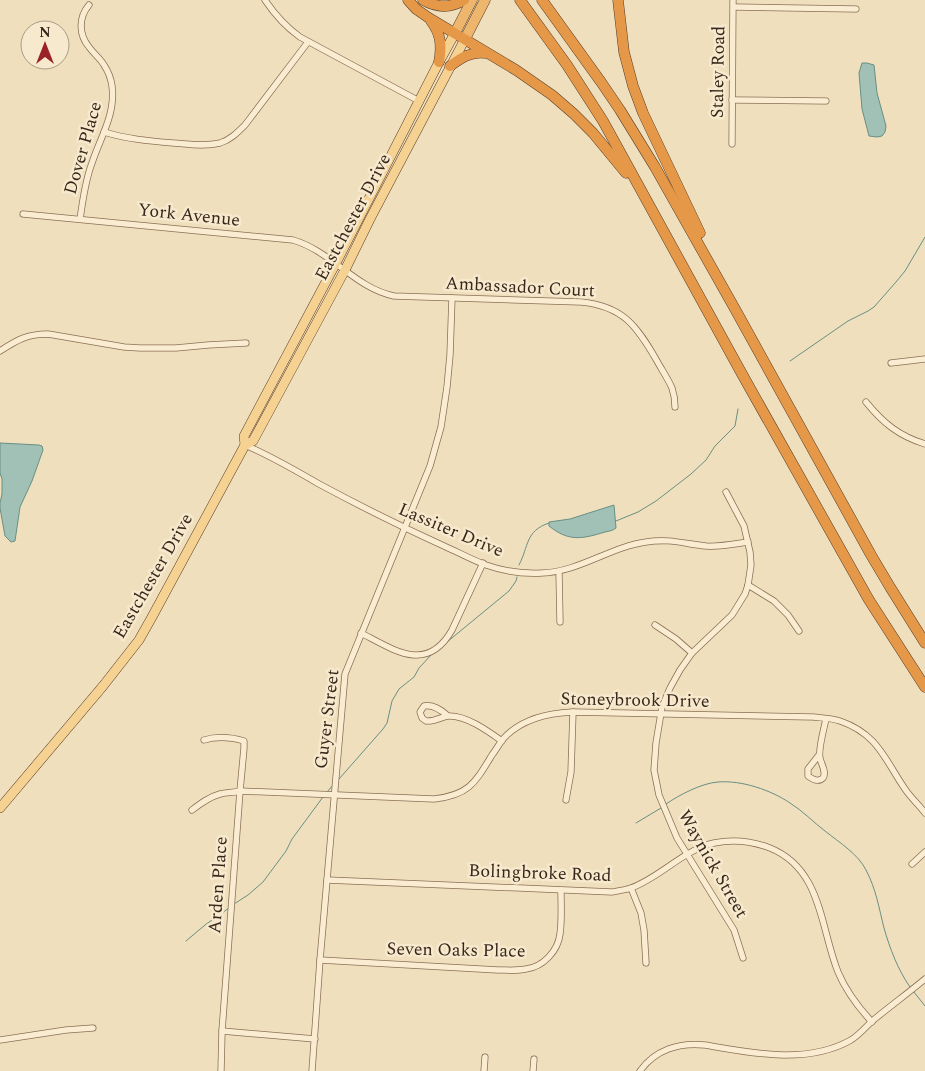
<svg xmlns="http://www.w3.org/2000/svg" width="925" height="1071" font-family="Spectral,serif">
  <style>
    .water { fill: #a1c1b6; stroke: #688f84 }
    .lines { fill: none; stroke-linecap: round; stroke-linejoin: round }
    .stream { stroke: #688f84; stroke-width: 1 }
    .minor-casing { stroke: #896f56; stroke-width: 7 }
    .primary-casing { stroke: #563d2b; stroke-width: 10 }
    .trunk-casing { stroke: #563d2b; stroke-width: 11 }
    .motorway-casing { stroke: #563d2b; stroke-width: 11 }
    .minor { stroke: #faecd1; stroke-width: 5.5 }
    .primary { stroke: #f6d292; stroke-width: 9 }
    .trunk { stroke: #eeb66d; stroke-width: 10 }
    .motorway { stroke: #e59948; stroke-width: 10 }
    .labels { text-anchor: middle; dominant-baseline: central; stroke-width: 5; stroke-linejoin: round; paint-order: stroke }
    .street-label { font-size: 18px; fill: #37271b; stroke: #f7e9cd }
  </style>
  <rect width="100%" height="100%" fill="#f0dfbd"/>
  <g class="water">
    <path d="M862 63H867L874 65 877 93 886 126 885 132 882 136 877 137 869 136 862 109 859 73Z"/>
    <path d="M0 443 39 445 42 446 43 450 32 481 20 507 15 541 11 542 5 536 0 508V503L2 494V479L0 473Z"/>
    <path d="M614 505 616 528C612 531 610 531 605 532 582 539 569 542 549 526V522L570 519Z"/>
  </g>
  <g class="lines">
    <g class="stream">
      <path d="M790 361 848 321 868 311 874 307 896 282 905 271 925 237"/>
      <path d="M616 521 638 512 656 501 691 474 706 460 715 446 735 426 738 409"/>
      <path d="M519 565C529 546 525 531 549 523"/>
      <path d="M447 642 509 591 516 581 517 577"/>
      <path d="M339 779 383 729 387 723 392 701 399 689 414 677 419 668 432 654"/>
      <path d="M327 792 333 785"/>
      <path d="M666 804C679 795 702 783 718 782 741 780 771 790 790 803 803 811 813 822 825 831 840 843 858 854 866 870 876 889 879 908 884 928 890 949 898 970 910 987"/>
      <path d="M636 823 661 808"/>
      <path d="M234 904 248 895 263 882 286 851 292 839 323 797"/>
      <path d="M186 941 205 925 229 908"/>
      <path d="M914 992 925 1006"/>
    </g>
    <defs>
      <g id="minor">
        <path d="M265 0C275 15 286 27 300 37L419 101"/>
        <path d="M734 7 856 9"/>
        <path d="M732 100 826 101"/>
        <path d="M104 132C127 139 149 141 173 143 188 144 204 147 220 143 230 140 237 133 245 125L308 42"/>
        <path d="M732 144 733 0"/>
        <path d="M23 214 293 240C331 251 355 288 394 296L581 302C623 306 637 326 657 361 662 370 668 379 672 388 674 394 675 401 675 407"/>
        <path d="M80 219C83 200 85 181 92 163 100 138 116 114 112 86 111 79 108 71 104 65 100 58 94 54 89 47 79 35 78 18 89 5"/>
        <path d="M0 351C17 340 27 334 48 334L124 347 140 348H176L208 345 246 343"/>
        <path d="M891 363 925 359"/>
        <path d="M866 402C883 423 899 436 925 444"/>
        <path d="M245 445C271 456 295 470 319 484 360 506 402 527 444 546 458 552 472 560 486 565 503 571 524 574 542 573 579 572 610 547 646 542 669 538 685 544 706 546 720 547 734 544 748 542"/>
        <path d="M726 492 744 526 750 552 751 565 748 585 745 594 732 615 692 653 680 670 670 688 662 707 656 743 654 770 659 795 677 838 734 930 743 958"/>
        <path d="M559 572 560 622"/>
        <path d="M748 585 774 601 788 615 799 631"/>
        <path d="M655 625 676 639 692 653"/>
        <path d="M361 633C394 650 427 674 452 630L483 563"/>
        <path d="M448 716C441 710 433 704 424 706L420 712 422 718 426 721C434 722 441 717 448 716 466 715 488 731 502 741"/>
        <path d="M204 740C218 736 230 737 244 741V748L240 791 222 1031 221 1071"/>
        <path d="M819 755 808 769V776C812 779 818 783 823 778 827 772 821 764 820 758 818 750 824 728 826 719"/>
        <path d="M566 800 571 772 573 712"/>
        <path d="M192 810C201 803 209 797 220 794 227 792 233 793 240 791L434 799C469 795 475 783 492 755 496 750 499 744 503 739 521 719 547 713 573 712L813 717C822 718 832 718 840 721 878 734 885 760 905 789 911 798 919 805 925 813"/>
        <path d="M912 864 925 852"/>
        <path d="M327 880 612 892C618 891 625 890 631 888 661 877 683 850 714 843 733 839 752 841 770 848 822 869 820 927 838 972 846 991 858 1007 872 1022"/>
        <path d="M631 888 641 913 644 930 646 963"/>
        <path d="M320 960 498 970C507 970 517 971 526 969 543 967 558 951 560 934 562 920 561 905 561 891"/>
        <path d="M222 1031 315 1039"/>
        <path d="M0 1040 66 1030 93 1028"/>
        <path d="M312 1071 320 960 345 674 430 466 441 427 447 387 450 355 452 298"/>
        <path d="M484 1071 485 1057"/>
        <path d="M533 1071 534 1059"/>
        <path d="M640 1071C655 1050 679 1042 705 1045 751 1053 807 1065 851 1040 859 1035 865 1028 871 1022 889 1007 907 994 925 979"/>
      </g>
      <g id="primary">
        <path d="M245 445 253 441 345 270 370 219 465 39"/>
        <path d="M0 808 103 686 139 640 152 617 245 445 244 436 336 263 439 62 455 33"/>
      </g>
      <g id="trunk">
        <path d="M455 33 472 0"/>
        <path d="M465 39 485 0"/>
      </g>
      <g id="motorway">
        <path d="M408 0 416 9 429 18 516 70 552 95 574 114 593 133 626 173"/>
        <path d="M423 0C437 8 451 8 464 0"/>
        <path d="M520 0 567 65 603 121 742 374 869 600 925 687"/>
        <path d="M542 0 601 82 620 110 655 167 735 309 871 555 890 587 925 643"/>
        <path d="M618 0 624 52 633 86 643 113 700 233"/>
        <path d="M431 21C441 34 442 46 439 62"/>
        <path d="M450 66C461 58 471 51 485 53"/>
      </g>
    </defs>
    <use href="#minor" class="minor-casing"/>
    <use href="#primary" class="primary-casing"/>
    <use href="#trunk" class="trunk-casing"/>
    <use href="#motorway" class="motorway-casing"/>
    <use href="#minor" class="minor"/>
    <use href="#primary" class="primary"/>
    <use href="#trunk" class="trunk"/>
    <use href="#motorway" class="motorway"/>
  </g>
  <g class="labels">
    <g class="street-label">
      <text transform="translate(718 72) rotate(-89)">Staley Road</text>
      <text transform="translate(83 148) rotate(-74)">Dover Place</text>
      <text transform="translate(189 215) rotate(6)">York Avenue</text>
      <text transform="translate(353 217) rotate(-62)">Eastchester Drive</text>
      <text transform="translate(520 287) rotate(3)">Ambassador Court</text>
      <text transform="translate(451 530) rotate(23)">Lassiter Drive</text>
      <text transform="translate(153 576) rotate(-60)">Eastchester Drive</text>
      <text transform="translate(635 700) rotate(1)">Stoneybrook Drive</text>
      <text transform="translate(327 719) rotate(-83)">Guyer Street</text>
      <text transform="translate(713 864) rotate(60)">Waynick Street</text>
      <text transform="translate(540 873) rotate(2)">Bolingbroke Road</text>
      <text transform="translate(218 885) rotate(-86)">Arden Place</text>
      <text transform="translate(456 950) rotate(1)">Seven Oaks Place</text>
    </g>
  </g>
  <g transform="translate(45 45)"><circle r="24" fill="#f7e9cd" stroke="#aa9b86"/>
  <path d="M0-4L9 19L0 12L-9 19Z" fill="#9a2329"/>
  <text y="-8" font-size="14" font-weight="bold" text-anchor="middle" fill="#37271b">N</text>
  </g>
</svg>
